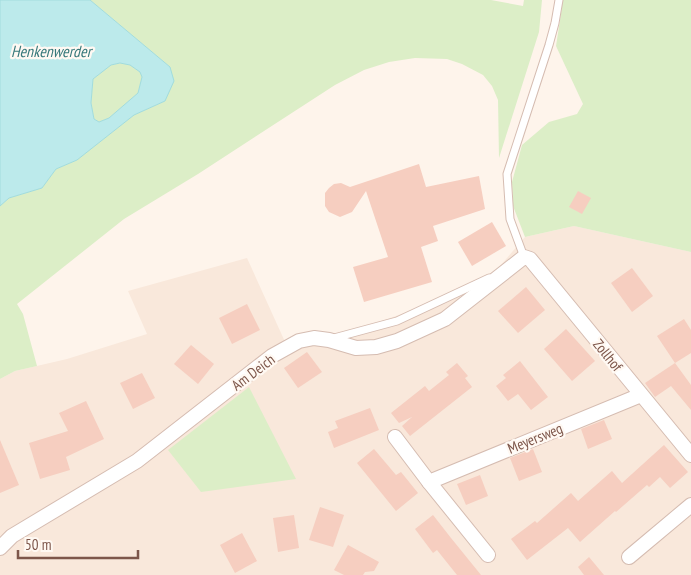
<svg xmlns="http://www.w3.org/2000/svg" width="691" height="575" font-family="'PT Sans Narrow',sans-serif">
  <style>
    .residential { fill: #f9e8db }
    .green { fill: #dceec7 }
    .water { fill: #bceaeb; stroke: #a1dcdd; fill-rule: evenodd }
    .building { fill: #f6cec0 }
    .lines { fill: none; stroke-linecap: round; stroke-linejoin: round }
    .service-casing { stroke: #d5bcb1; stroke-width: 9 }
    .minor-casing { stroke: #d5bcb1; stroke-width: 16 }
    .service { stroke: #fff; stroke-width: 7 }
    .minor { stroke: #fff; stroke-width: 14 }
    .labels { text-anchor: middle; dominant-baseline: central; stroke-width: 4.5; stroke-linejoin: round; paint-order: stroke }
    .street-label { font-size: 15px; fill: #7d564a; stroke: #fff9f3 }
    .water-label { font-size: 16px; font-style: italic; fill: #38797b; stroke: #fff9f3 }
  </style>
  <rect width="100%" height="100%" fill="#fef4eb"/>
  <path class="residential" d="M574 226 691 252V575H0V379L15 371 67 359 147 334 128 291 247 258 286 344 332 337 359 329 424 306 494 273 525 237Z"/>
  <g class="green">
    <path d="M90 0H491L523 6 524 0H542L539 32 499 158 498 100 492 86 483 75 462 64 447 59 415 58 389 62 364 70 335 85 198 174 124 219 17 304 23 314 37 366 15 371 0 379V206L9 198 42 188 56 169 77 160 134 115 165 101 170 67Z"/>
    <path d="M561 0H691V252L574 226 525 237 513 206 512 182 522 145 549 122 577 114 583 104 556 46 562 7Z"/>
    <path d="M121 63 130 65 140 72 142 77 138 93 109 118 99 122 94 119 91 103 93 79 111 65Z"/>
    <path d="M249 387 296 479 201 492 168 450Z"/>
  </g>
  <path class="water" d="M0 0H90L170 67 174 81 165 101 134 115 77 160 56 169 42 188 9 198 0 206ZM120 63 130 65 140 72 142 77 138 93 109 118 99 122 94 119 91 103 93 79 111 65Z"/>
  <g class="building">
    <path d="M419 164 426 187 479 176 485 209 433 226 438 241 421 247 432 282 364 302 353 267 388 257 366 191 352 212 340 217 329 212 325 206V193L329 188 334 184 341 183 350 187Z"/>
    <path d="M578 191 591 198 582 214 569 207Z"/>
    <path d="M492 222 506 246 472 266 458 242Z"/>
    <path d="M632 268 653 296 632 312 611 283Z"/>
    <path d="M526 287 545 310 518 333 498 311Z"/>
    <path d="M247 304 260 330 232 344 219 318Z"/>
    <path d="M684 319 691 330V353L675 363 657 336Z"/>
    <path d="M566 329 595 361 572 381 544 349Z"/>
    <path d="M191 345 214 364 198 384 174 364Z"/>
    <path d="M307 352 322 372 298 388 284 368Z"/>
    <path d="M520 361 548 397 531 410 518 394 508 401 496 386 506 378 503 375Z"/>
    <path d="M457 363 468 376 465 378 472 387 410 436 402 426 412 417 399 423 391 413 425 386 429 391 449 375 446 372Z"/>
    <path d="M675 363 691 385V410L671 386 655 397 645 383Z"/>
    <path d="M142 373 155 398 133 409 120 383Z"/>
    <path d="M86 401 104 439 66 457 70 470 40 479 29 443 68 431 59 413Z"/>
    <path d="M370 408 379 430 334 448 328 432 338 428 335 421Z"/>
    <path d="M604 420 612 439 588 449 581 429Z"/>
    <path d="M0 440 19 485 0 493Z"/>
    <path d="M664 445 688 472 670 488 660 477 649 487 647 485 616 512 615 511 580 542 568 528 527 560 511 539 535 521 537 523 571 493 578 501 612 471 622 483Z"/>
    <path d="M374 449 396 475 401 472 418 493 396 511 357 463Z"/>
    <path d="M533 449 542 472 519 481 510 458Z"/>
    <path d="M480 475 488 496 466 505 457 484Z"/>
    <path d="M320 507 344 515 333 547 309 540Z"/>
    <path d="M294 515 299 548 278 552 273 518Z"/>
    <path d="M433 515 451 538 481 575H457L437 550 433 553 415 529Z"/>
    <path d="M242 533 257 561 235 573 220 545Z"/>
    <path d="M348 545 379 562 374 571 365 572 363 575H344L334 570Z"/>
    <path d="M589 557 604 575H584L578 567Z"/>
  </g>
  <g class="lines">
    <defs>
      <g id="service">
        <path d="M524 257 510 219 507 174 549 45 555 23 559 0"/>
        <path d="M334 338 397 321 489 278"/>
      </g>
      <g id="minor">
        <path d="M395 437 429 482 641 395"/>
        <path d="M429 482 488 555"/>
        <path d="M0 548 12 536 137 461 272 356 299 341 314 338 329 340 356 348 376 347 397 341 445 319 524 257 530 259 691 455"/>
        <path d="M629 557 691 505"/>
      </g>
    </defs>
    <use href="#service" class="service-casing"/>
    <use href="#minor" class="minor-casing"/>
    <use href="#service" class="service"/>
    <use href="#minor" class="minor"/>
  </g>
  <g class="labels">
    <g class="street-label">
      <text transform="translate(608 355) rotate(51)">Zollhof</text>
      <text transform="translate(253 372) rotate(-37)">Am Deich</text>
      <text transform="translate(535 438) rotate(-22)">Meyersweg</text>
    </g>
    <g class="water-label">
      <text x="51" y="51">Henkenwerder</text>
    </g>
  </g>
  <path d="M18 550v8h120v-8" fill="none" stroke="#7d564a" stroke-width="2.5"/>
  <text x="25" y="550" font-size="15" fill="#7d564a" stroke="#fff9f3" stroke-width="4" paint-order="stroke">50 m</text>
</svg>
